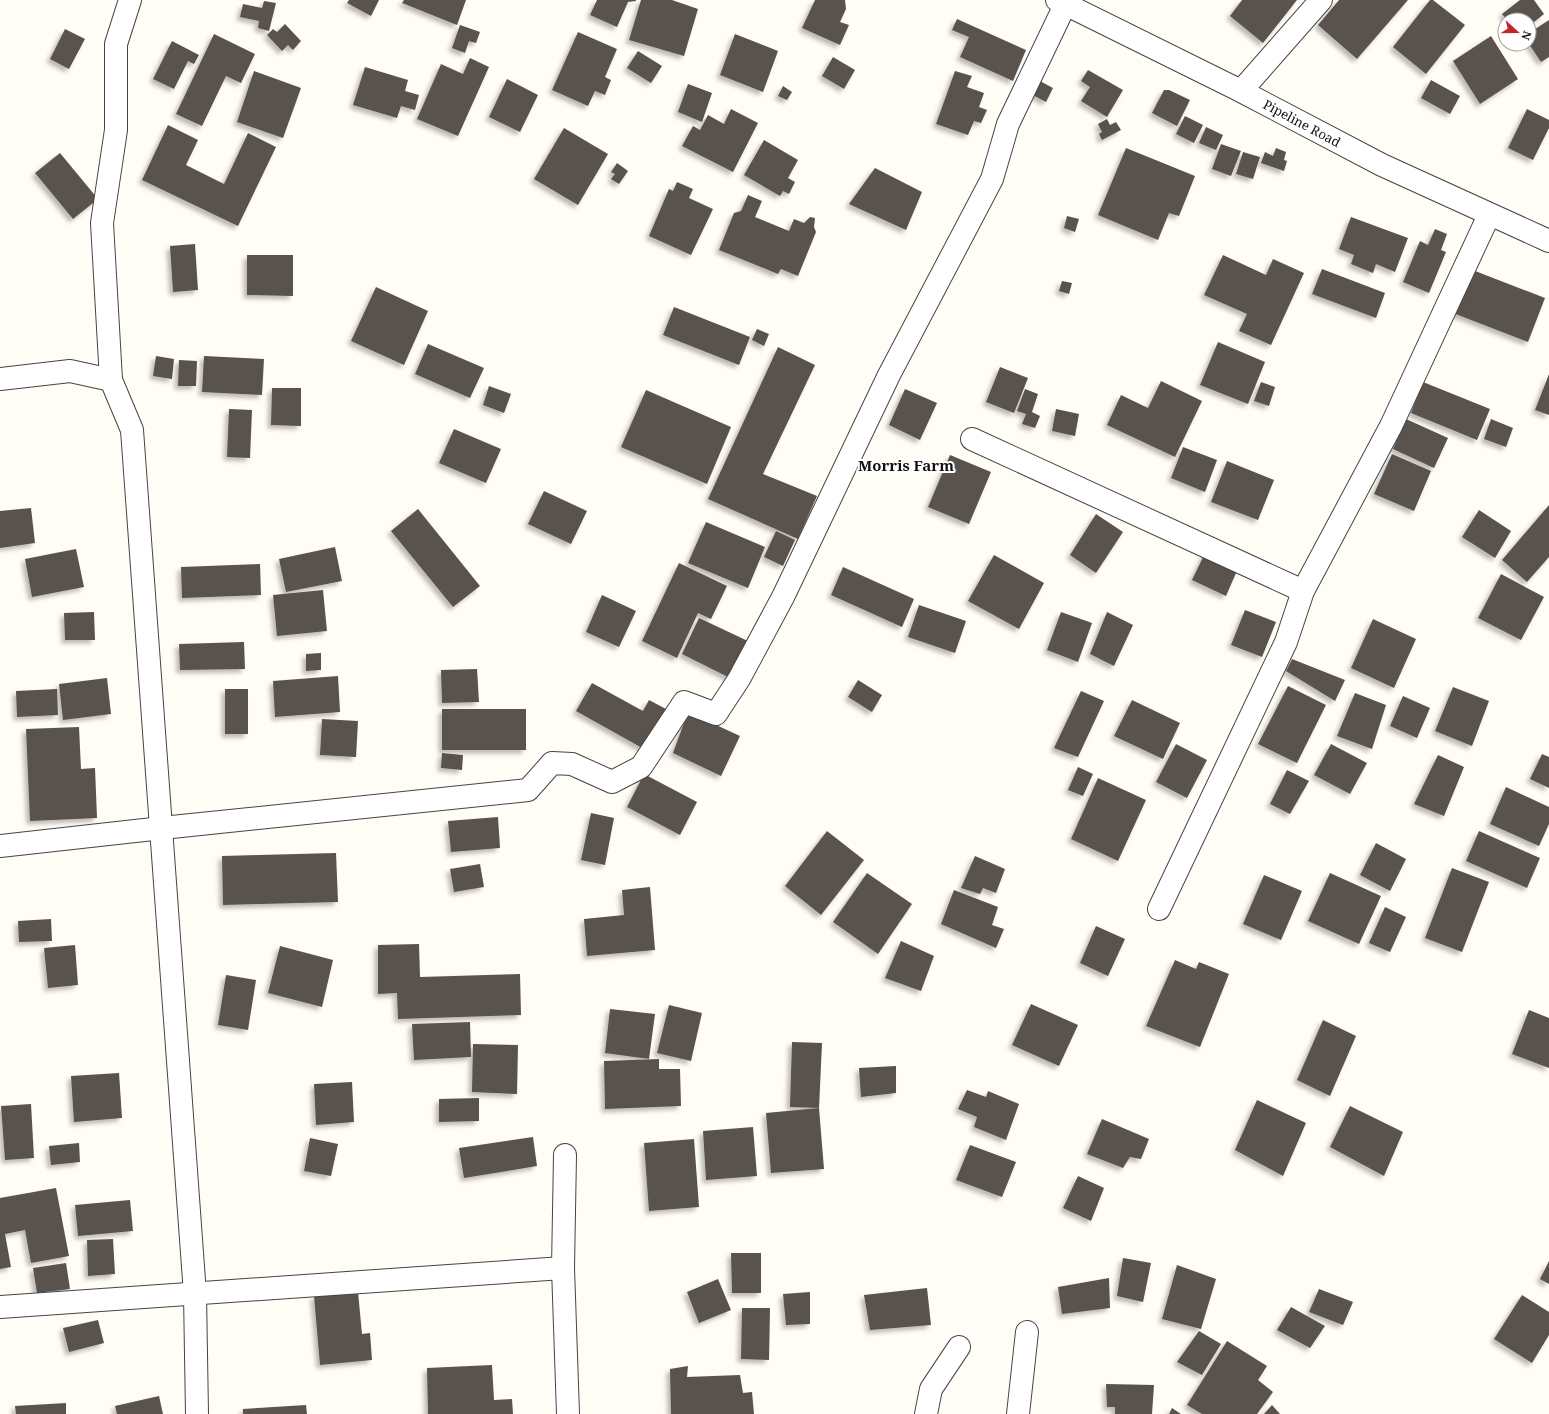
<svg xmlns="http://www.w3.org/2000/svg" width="1549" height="1414" font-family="'Noto Serif',serif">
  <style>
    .building { fill: #5a524d; filter: url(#shadow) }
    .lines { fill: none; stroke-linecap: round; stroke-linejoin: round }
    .minor-casing { stroke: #444; stroke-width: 24 }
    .minor { stroke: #fff; stroke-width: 22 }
    .labels { text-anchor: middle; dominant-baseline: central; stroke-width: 4; stroke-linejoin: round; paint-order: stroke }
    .street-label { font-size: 13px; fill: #111; stroke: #fff }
    .quarter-label { font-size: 15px; font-weight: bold; fill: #111; stroke: #fff }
  </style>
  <defs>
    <filter id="shadow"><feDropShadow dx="-3.5" dy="3.5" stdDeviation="2" flood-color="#0004"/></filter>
  </defs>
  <rect width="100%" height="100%" fill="#fffdf5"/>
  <g class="building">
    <path d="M349 0H379L371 16 347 3Z"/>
    <path d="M404 0H466L457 25 402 3Z"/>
    <path d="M597 0H636V1L628 2 617 27 590 15Z"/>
    <path d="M641 0H672L698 9 684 56 629 40Z"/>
    <path d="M815 0H845L846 9 840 22 849 25 840 45 802 28Z"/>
    <path d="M1242 0H1297L1263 43 1230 16Z"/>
    <path d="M1339 0H1408L1357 59 1318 25Z"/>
    <path d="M1430 0H1433L1465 25 1426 74 1393 47Z"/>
    <path d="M1520 0H1534L1544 14 1529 26V20H1507L1502 14Z"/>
    <path d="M264 1 276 3 269 31 258 28 259 21 240 17 243 4 262 8Z"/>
    <path d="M957 19 1026 50 1013 81 960 57 969 37 952 30Z"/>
    <path d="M1549 20V57L1541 62 1529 44V33Z"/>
    <path d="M285 24 301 41 293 50 288 45 282 51 267 35 273 29 277 32Z"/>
    <path d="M460 25 480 32 476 43 469 41 465 53 452 48Z"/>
    <path d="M65 29 85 39 69 69 50 59Z"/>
    <path d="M578 32 617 49 605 77 611 80 605 95 595 91 588 106 552 90Z"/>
    <path d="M214 34 255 54 241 83 226 76 202 126 176 114Z"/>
    <path d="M735 34 778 51 763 92 720 75Z"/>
    <path d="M1491 36 1518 79 1480 104 1453 61Z"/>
    <path d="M172 41 199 55 194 64 188 61 174 89 153 79Z"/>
    <path d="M638 51 662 66 651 83 627 68Z"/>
    <path d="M833 57 855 70 844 89 822 76Z"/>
    <path d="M470 58 489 67 458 136 417 119 441 64 463 74Z"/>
    <path d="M365 67 408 80 405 91 419 95 415 110 401 106 397 118 353 105Z"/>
    <path d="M1088 70 1123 90 1107 117 1081 101 1090 87 1081 81Z"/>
    <path d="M254 71 301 88 283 138 237 122Z"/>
    <path d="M955 71 972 76 967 87 984 93 979 107 987 110 981 123 974 121 968 135 936 124Z"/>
    <path d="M507 79 538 95 520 132 489 117Z"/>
    <path d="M1038 80 1053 88 1046 102 1031 94Z"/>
    <path d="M1431 80 1460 96 1450 114 1421 98Z"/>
    <path d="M688 84 712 93 702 122 678 112Z"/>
    <path d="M783 86 792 92 787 100 778 96Z"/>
    <path d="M1164 90H1169L1190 100 1177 126 1152 113Z"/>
    <path d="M731 109 758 123 733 172 682 146 693 126 700 130 708 115 724 124Z"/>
    <path d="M1527 109 1549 120V128L1533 160 1508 148Z"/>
    <path d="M1185 116 1203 125 1194 143 1176 134Z"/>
    <path d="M1107 119 1110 125 1116 122 1121 130 1102 140 1099 134 1102 132 1098 124Z"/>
    <path d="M168 125 198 140 186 165 224 184 248 133 276 147 238 226 142 180Z"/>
    <path d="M1206 127 1223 135 1216 150 1199 143Z"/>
    <path d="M564 128 608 154 578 205 534 179Z"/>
    <path d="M764 140 798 160 788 178 795 182 789 194 783 191 780 196 744 175Z"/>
    <path d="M1221 144 1241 151 1231 176 1212 169Z"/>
    <path d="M1126 148 1195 176 1179 216 1169 213 1158 240 1098 215Z"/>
    <path d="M1276 148 1286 152 1284 160 1287 161 1284 171 1261 163 1265 152 1273 156Z"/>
    <path d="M1243 152 1260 157 1253 179 1236 174Z"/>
    <path d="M60 153 98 199 73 219 35 173Z"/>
    <path d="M617 163 628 171 619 184 611 179 615 174 611 172Z"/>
    <path d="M875 168 922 192 906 230 849 204Z"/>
    <path d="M677 182 693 189 689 198 713 209 691 255 649 236 669 189 673 191Z"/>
    <path d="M748 195 762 201 755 217 789 231 794 219 804 223 810 217 815 218 814 227 816 232 798 276 781 269 778 274 719 250 734 213 741 211Z"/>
    <path d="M1067 216 1079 219 1075 232 1064 228Z"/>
    <path d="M1351 217 1408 238 1395 272 1376 264 1373 273 1351 264 1354 255 1339 249Z"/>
    <path d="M1435 229 1447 234 1441 250 1446 252 1429 293 1403 282 1420 241 1428 245Z"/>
    <path d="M195 244 198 290 173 292 170 246Z"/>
    <path d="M247 255H293V296L247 295Z"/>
    <path d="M1223 255 1266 275 1273 259 1304 273 1271 345 1239 331 1247 314 1204 295Z"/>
    <path d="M1322 269 1385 293 1376 318 1312 294Z"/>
    <path d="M1470 269 1545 298 1528 342 1453 313Z"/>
    <path d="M1062 281 1072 283 1069 294 1059 291Z"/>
    <path d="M376 287 428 311 404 365 351 341Z"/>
    <path d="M674 307 750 337 739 365 663 335Z"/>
    <path d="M757 329 769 334 764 346 752 340Z"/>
    <path d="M1218 342 1265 362 1248 404 1200 385Z"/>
    <path d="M428 344 484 368 470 398 415 374Z"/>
    <path d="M778 347 815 365 763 474 817 496 798 539 708 499Z"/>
    <path d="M156 356 174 359 172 379 153 376Z"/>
    <path d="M204 356 264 359 262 395 202 392Z"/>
    <path d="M179 360 197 361 196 386H178Z"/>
    <path d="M1000 367 1028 378 1014 413 986 402Z"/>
    <path d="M1549 374V415L1535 410Z"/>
    <path d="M1161 381 1202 401 1175 457 1107 425 1121 395 1148 408Z"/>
    <path d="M1261 382 1275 387 1269 406 1254 401Z"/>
    <path d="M1423 382 1490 409 1477 440 1411 413Z"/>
    <path d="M489 386 511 394 504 413 483 405Z"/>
    <path d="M272 388H301V426L271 425Z"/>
    <path d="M905 389 937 403 920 440 889 425Z"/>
    <path d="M1025 389 1038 394 1032 412 1040 416 1035 428 1022 424 1026 414 1017 411Z"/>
    <path d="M646 390 731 427 707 484 621 447Z"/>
    <path d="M229 409 252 410 250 458 227 457Z"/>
    <path d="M1056 409 1079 414 1075 436 1052 431Z"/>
    <path d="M1406 419 1448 438 1434 468 1393 449Z"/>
    <path d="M1491 419 1513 428 1506 447 1484 439Z"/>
    <path d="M454 429 501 449 486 483 439 463Z"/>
    <path d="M1183 447 1217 460 1205 492 1171 478Z"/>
    <path d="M1392 454 1431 471 1414 511 1374 494Z"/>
    <path d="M950 455 991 472 969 524 928 507Z"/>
    <path d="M1227 461 1274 480 1258 520 1211 502Z"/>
    <path d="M544 491 587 511 571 544 528 524Z"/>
    <path d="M1549 505V557L1527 582 1502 560Z"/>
    <path d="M31 508 35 543 0 548V511Z"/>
    <path d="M418 509 480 586 453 607 391 531Z"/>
    <path d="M1479 510 1511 531 1495 558 1462 537Z"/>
    <path d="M1096 514 1123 532 1096 573 1070 555Z"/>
    <path d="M706 522 765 547 748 588 688 563Z"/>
    <path d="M776 531 795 540 783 566 764 557Z"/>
    <path d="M335 547 342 581 286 592 279 559Z"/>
    <path d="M76 549 84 587 32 597 25 559Z"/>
    <path d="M1206 551 1239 566 1226 596 1192 580Z"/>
    <path d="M994 555 1044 583 1019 629 968 601Z"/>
    <path d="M679 563 727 586 711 619 698 613 677 658 642 641Z"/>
    <path d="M260 564 261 595 182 598 181 567Z"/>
    <path d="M843 567 914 599 902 627 831 595Z"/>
    <path d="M1501 574 1544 597 1521 640 1478 618Z"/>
    <path d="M323 590 327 631 277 636 273 595Z"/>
    <path d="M602 595 636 611 619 647 586 632Z"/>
    <path d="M919 605 966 621 955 653 908 637Z"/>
    <path d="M1245 610 1276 622 1262 657 1231 645Z"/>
    <path d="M94 612 95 640H65L64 613Z"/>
    <path d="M1061 612 1092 623 1078 662 1047 650Z"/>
    <path d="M1107 612 1133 625 1114 666 1090 654Z"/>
    <path d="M699 618 750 642 732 679 682 654Z"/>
    <path d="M1373 619 1416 639 1394 688 1351 668Z"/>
    <path d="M244 642 245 669 180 670 179 644Z"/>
    <path d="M321 653V670L306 671V654Z"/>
    <path d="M1292 659 1345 680 1335 701 1286 671Z"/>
    <path d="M477 669 479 702 442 703 441 670Z"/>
    <path d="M338 676 340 712 275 717 273 681Z"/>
    <path d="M107 678 111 714 63 720 59 684Z"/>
    <path d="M858 680 882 695 872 712 848 697Z"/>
    <path d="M592 683 643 711 649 700 666 709 644 749 576 711Z"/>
    <path d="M1288 686 1326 705 1297 763 1258 744Z"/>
    <path d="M1453 687 1489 701 1472 746 1435 731Z"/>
    <path d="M57 689 58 715 17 717 16 691Z"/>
    <rect x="225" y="689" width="23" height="45"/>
    <path d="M1081 691 1104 701 1078 757 1054 748Z"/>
    <path d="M1355 693 1386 705 1372 749 1337 736Z"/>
    <path d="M1403 696 1430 708 1417 738 1390 726Z"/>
    <path d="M1132 700 1180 723 1163 759 1114 736Z"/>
    <rect x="442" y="709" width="84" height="41"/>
    <path d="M688 712 740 736 721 776 673 753Z"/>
    <path d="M322 719 358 721 356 757 320 755Z"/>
    <path d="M79 727 81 769 95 768 97 818 30 821 26 729Z"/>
    <path d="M1176 744 1207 760 1187 798 1156 782Z"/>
    <path d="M1331 744 1367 763 1350 794 1314 775Z"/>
    <path d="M442 753 463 755 462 770 441 768Z"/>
    <path d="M1542 754 1549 757V788L1530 779Z"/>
    <path d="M1438 755 1464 767 1444 816 1414 804Z"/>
    <path d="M1078 767 1093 774 1083 796 1068 790Z"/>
    <path d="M1287 770 1309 781 1290 814 1270 804Z"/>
    <path d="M644 774 697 802 680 835 627 807Z"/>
    <path d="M1098 778 1146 800 1118 861 1071 839Z"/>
    <path d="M1506 787 1549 807V824L1539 846 1490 824Z"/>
    <path d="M591 813 614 818 605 865 581 860Z"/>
    <path d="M498 817 500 848 451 852 448 821Z"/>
    <path d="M827 831 864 860 821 915 785 886Z"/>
    <path d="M1479 831 1540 858 1527 888 1466 861Z"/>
    <path d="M1376 843 1406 859 1390 891 1360 875Z"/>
    <path d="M336 853 338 902 223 905 222 856Z"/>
    <path d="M975 856 1005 869 996 893 983 888 980 894 961 888Z"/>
    <path d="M480 864 484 887 454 892 450 869Z"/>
    <path d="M1452 868 1489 882 1462 952 1425 938Z"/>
    <path d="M867 873 912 904 878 954 833 922Z"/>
    <path d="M1330 873 1381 896 1359 944 1308 921Z"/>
    <path d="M1264 875 1302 891 1281 940 1243 924Z"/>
    <path d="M650 887 655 950 587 956 584 919 624 915 622 890Z"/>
    <path d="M954 890 998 907 992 925 1004 929 996 948 941 924Z"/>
    <path d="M1385 907 1406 917 1390 952 1369 943Z"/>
    <path d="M51 919 52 941 19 942 18 921Z"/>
    <path d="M1096 926 1125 939 1108 976 1080 963Z"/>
    <path d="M901 941 934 956 921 991 885 978Z"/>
    <path d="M419 944 420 977 520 974 521 1015 398 1019 397 993 378 994V945Z"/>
    <path d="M75 945 78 985 48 988 44 948Z"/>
    <path d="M280 946 333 960 322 1007 268 993Z"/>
    <path d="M1175 960 1196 969 1199 962 1229 974 1200 1047 1146 1026Z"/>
    <path d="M226 975 256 980 248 1030 218 1025Z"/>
    <path d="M1031 1004 1078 1025 1059 1066 1012 1045Z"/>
    <path d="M669 1005 702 1013 691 1061 657 1053Z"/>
    <path d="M610 1009 655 1014 649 1059 605 1053Z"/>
    <path d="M1529 1010 1549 1018V1068L1512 1054Z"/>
    <path d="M1323 1020 1356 1036 1330 1096 1297 1080Z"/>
    <path d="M470 1022 471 1057 414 1060 412 1024Z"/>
    <path d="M792 1042 822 1043 819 1108 790 1107Z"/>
    <path d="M473 1044 518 1045 517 1094 472 1092Z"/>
    <path d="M659 1059V1069H680L681 1106 605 1109 604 1061Z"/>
    <path d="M896 1066V1093L861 1097 859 1068Z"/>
    <path d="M119 1073 122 1118 74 1122 71 1076Z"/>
    <path d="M352 1082 354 1122 316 1125 314 1084Z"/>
    <path d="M967 1090 986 1097 988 1091 1019 1104 1006 1140 974 1127 977 1117 958 1109Z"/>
    <path d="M479 1098V1121L439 1122V1099Z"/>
    <path d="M1257 1100 1306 1123 1283 1176 1235 1150Z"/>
    <path d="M31 1104 34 1158 5 1160 1 1106Z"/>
    <path d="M1350 1106 1403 1132 1384 1176 1330 1147Z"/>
    <path d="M819 1108 824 1169 771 1173 766 1113Z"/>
    <path d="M1102 1119 1149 1139 1141 1159 1130 1157 1123 1168 1087 1154Z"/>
    <path d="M753 1127 757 1176 706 1180 703 1131Z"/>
    <path d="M533 1137 537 1166 464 1178 459 1148Z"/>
    <path d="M310 1138 338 1144 331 1176 304 1171Z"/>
    <path d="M694 1139 699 1207 649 1211 644 1143Z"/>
    <path d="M79 1143 80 1162 51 1165 49 1146Z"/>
    <path d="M970 1145 1016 1162 1002 1197 956 1180Z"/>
    <path d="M1078 1176 1104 1188 1091 1221 1063 1208Z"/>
    <path d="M56 1188 69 1256 31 1263 25 1230 5 1234 11 1267 0 1269V1198Z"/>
    <path d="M130 1200 133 1231 78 1236 75 1205Z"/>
    <path d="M113 1239 115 1274 88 1276 87 1240Z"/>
    <path d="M731 1253H761V1293H732Z"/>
    <path d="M1123 1258 1151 1263 1143 1302 1117 1296Z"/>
    <path d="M1549 1261V1284L1540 1279Z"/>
    <path d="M66 1263 70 1289 37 1293 33 1268Z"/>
    <path d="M1177 1265 1216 1279 1201 1329 1162 1319Z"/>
    <path d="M1109 1278 1110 1308 1062 1314 1058 1287Z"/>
    <path d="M718 1279 731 1310 699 1323 687 1292Z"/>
    <path d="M927 1288 931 1325 870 1330 864 1295Z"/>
    <path d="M1319 1289 1353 1302 1343 1325 1309 1312Z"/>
    <path d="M358 1292 362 1334 370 1333 372 1360 320 1365 314 1296Z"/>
    <path d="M810 1292V1324L786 1325 783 1294Z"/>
    <path d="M1522 1295 1549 1312V1335L1532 1363 1494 1339Z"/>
    <path d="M1291 1307 1325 1326 1310 1348 1277 1330Z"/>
    <path d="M742 1308H770L769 1360 741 1359Z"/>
    <path d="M98 1320 104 1343 69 1352 63 1328Z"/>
    <path d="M1199 1331 1221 1344 1202 1375 1177 1362Z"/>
    <path d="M1227 1341 1267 1366 1258 1380 1273 1392 1257 1414H1202L1187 1405Z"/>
    <path d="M492 1365 494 1400 512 1399 513 1414H428L427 1368Z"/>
    <path d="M688 1366 687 1377 740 1375 743 1393 752 1392 754 1414H671L670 1369Z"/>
    <path d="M1106 1384 1154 1385 1152 1414H1115V1407H1107Z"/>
    <path d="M159 1396 163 1414H117L115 1406Z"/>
    <path d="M66 1403V1414H16L15 1406Z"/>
    <path d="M306 1405 307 1414H243V1409Z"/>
    <path d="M1272 1405 1280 1414H1264Z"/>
    <path d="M1172 1408 1181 1414H1169Z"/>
  </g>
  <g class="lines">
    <defs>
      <g id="minor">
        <path d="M1057 0 1241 91 1382 165 1549 241"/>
        <path d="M1241 91 1321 0"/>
        <path d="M0 379 70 371 111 380 132 430 195 1294 197 1414"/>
        <path d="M111 380 102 223 116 130V44L130 0"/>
        <path d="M972 439 1303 591"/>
        <path d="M0 846 162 828 528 790 552 763 572 764 612 782 641 767 684 702 716 714 739 679 783 597 889 375 992 179 1008 124 1065 5"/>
        <path d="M1159 909 1286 642 1303 591 1391 426 1489 215"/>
        <path d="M565 1155 563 1268 568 1414"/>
        <path d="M0 1307 563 1268"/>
        <path d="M926 1414 931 1389 959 1347"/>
        <path d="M1018 1414 1027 1332"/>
      </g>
    </defs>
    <use href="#minor" class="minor-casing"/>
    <use href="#minor" class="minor"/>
  </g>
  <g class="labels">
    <g class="street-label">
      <text transform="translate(1302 123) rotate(28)">Pipeline Road</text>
    </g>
    <g class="quarter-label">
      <text x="906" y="465">Morris Farm</text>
    </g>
  </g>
  <g transform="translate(1517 32) rotate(111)"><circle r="19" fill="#ffffff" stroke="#a0a0a0"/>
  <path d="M0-3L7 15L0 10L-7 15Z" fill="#c4262e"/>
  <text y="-6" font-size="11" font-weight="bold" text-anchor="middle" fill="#111111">N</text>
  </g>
</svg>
